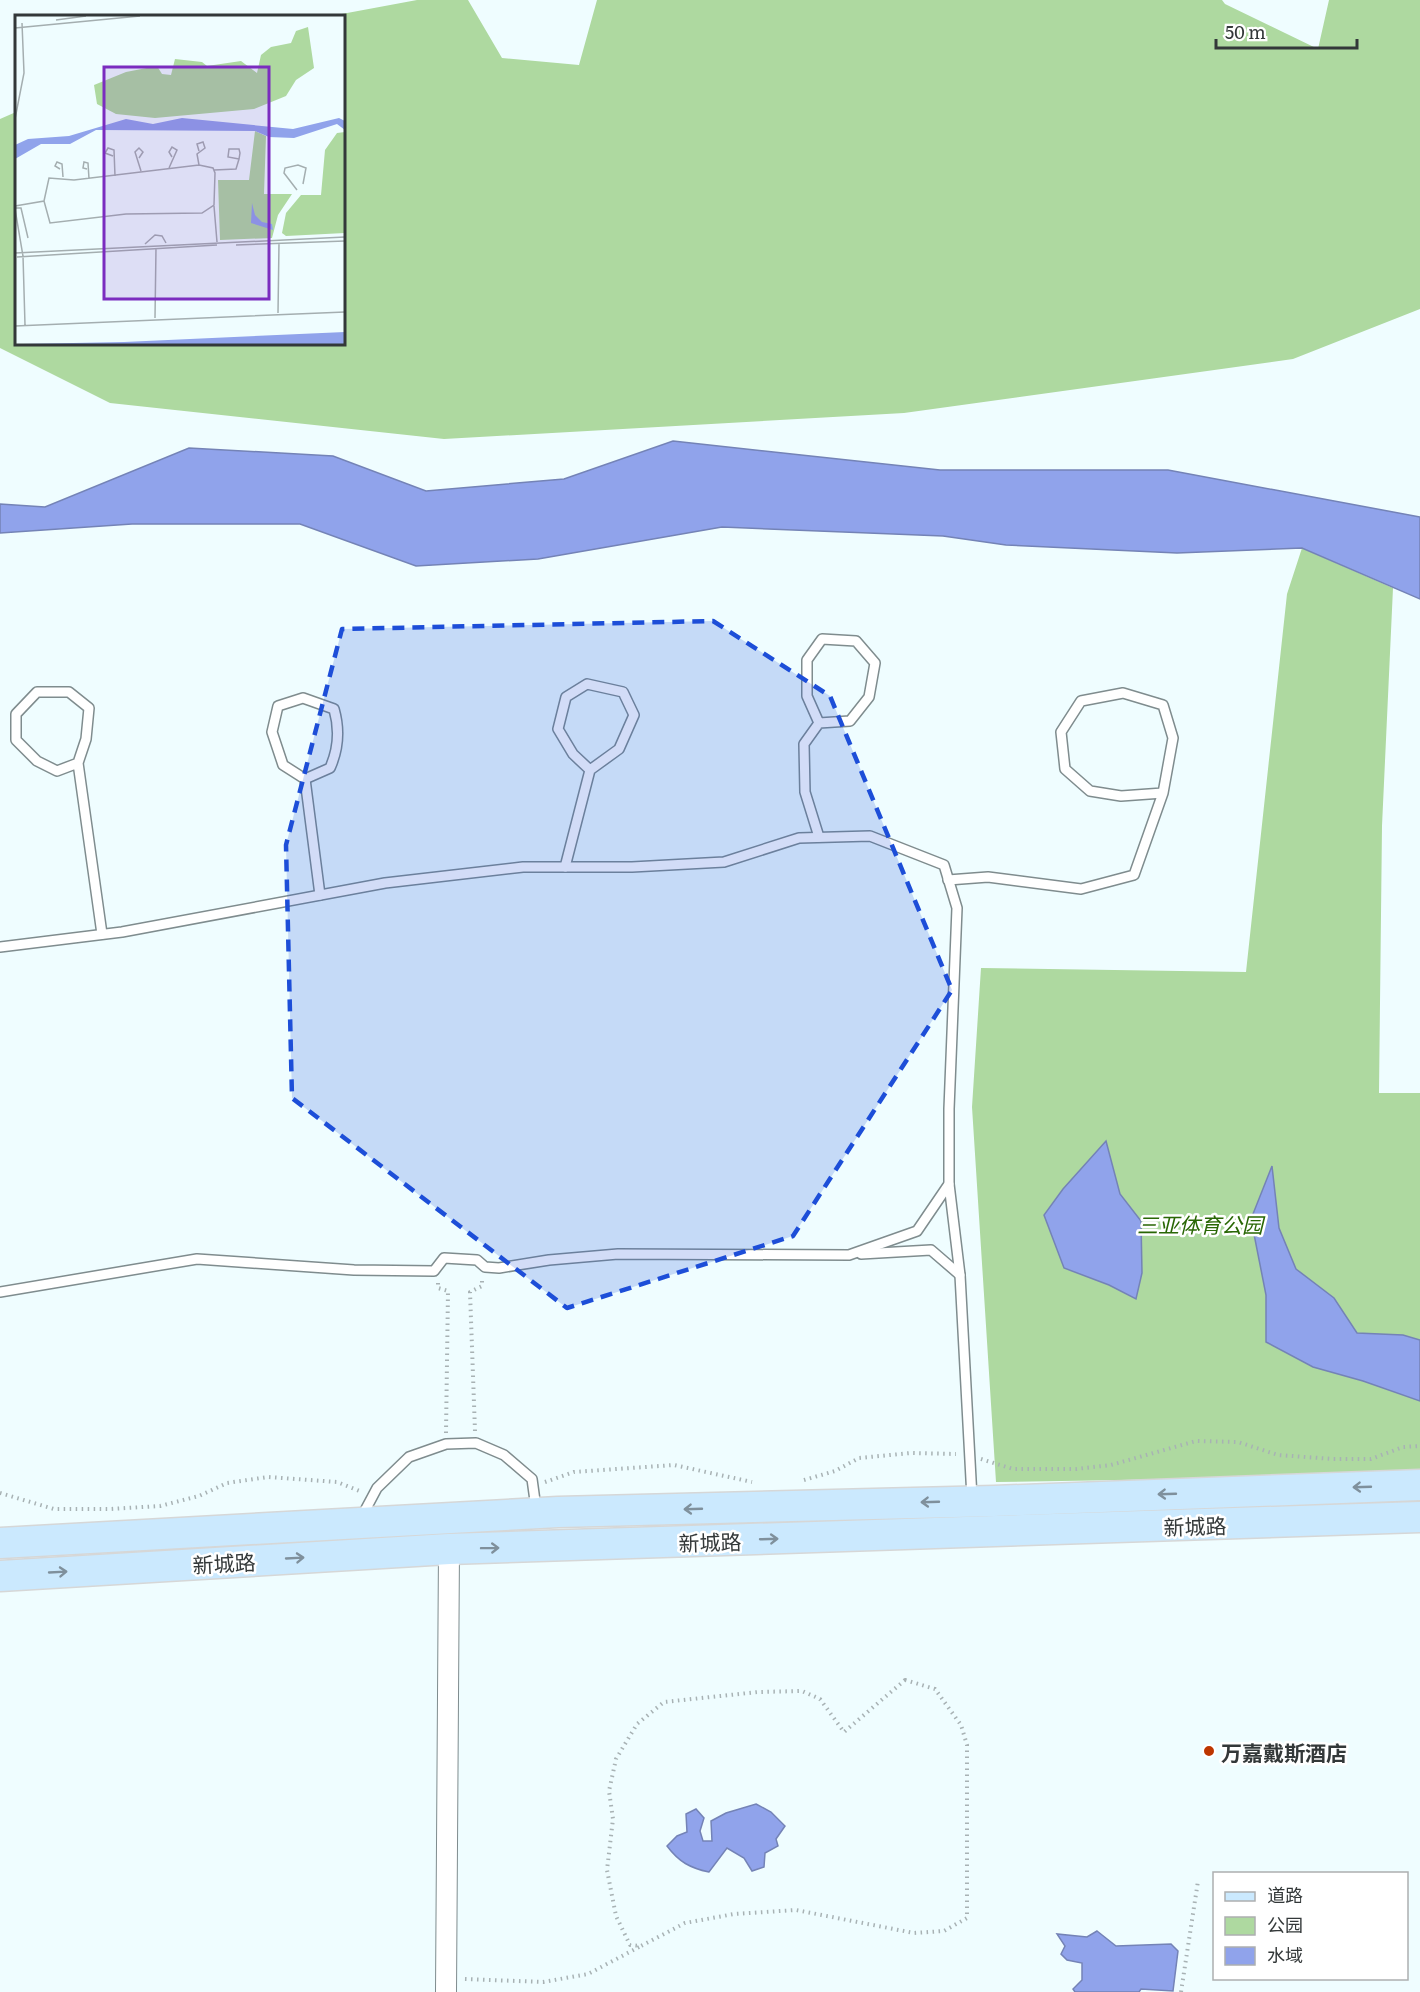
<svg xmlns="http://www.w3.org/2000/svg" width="1420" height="1992" font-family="Literata,'Noto Sans SC',serif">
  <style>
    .green { fill: #aed9a0 }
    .water { fill: #90a3eb; stroke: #7483b6; stroke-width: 1.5 }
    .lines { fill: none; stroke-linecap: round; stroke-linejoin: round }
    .service-casing { stroke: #7f8c8e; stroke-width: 12 }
    .minor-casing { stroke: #7f8c8e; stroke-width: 22 }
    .primary-casing { stroke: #d6d7d7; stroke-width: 33 }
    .path { stroke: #a8b2b4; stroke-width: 4; stroke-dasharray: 1.5 4.5; stroke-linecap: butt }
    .service { stroke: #fff; stroke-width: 9 }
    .minor { stroke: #fff; stroke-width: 20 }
    .primary { stroke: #cbe9fe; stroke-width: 30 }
    .oneway { stroke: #7f909c }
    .marked { fill: #1d4ed8; fill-opacity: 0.2; stroke: #1d4ed8; stroke-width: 4.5; stroke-dasharray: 12 8; stroke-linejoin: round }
    .poi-dot { fill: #bd3600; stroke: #fff; stroke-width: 2 }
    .labels { text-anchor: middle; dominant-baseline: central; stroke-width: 5; stroke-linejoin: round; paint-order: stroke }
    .park-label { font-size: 21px; font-style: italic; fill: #296705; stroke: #fff }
    .street-label { font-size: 21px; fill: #333839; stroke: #fff }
    .poi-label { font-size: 21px; font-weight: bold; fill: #333839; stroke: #fff; text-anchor: start }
    .inset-road { fill: none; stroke: #a4aeb0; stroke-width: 1.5 }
    .view { fill: #7b2cbf; fill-opacity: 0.15; stroke: #7b2cbf; stroke-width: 3 }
    .inset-edge { fill: none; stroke: #333839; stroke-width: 3 }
  </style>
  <rect width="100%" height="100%" fill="#effdff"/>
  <g class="green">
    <path d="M417 0H468L502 58 579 65 597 0H1222L1225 4 1318 49 1329 0H1420V309L1293 359 904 413 444 439 110 403 0 348V119L16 112V344H344V16H331Z"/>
    <path d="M1302 548 1393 588 1382 826 1379 1093H1420V1471L1299 1477 996 1482 972 1107 981 968 1246 972 1287 594Z"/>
  </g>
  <g class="water">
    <path d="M673 441 940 470H1168L1420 517V599L1302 548 1177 553 1006 545 943 536 722 527 538 559 416 566 300 524H132L0 533V504L45 507 189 448 333 456 426 491 564 479Z"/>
    <path d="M1106 1141 1120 1194 1141 1221 1142 1273 1136 1299 1109 1285 1064 1268 1044 1215 1063 1189Z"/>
    <path d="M1272 1166 1279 1228 1296 1269 1334 1298 1357 1333 1403 1335 1420 1340V1401L1363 1381 1313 1367 1266 1342V1295L1251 1219Z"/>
    <path d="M756 1804 771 1812 785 1826 776 1839 778 1846 765 1853 764 1867 752 1871 744 1858 727 1848 709 1872C690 1868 679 1862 667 1846L677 1836 687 1832 686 1814 696 1809 704 1818 700 1831 703 1841H712L711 1821 726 1813Z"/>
    <path d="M1097 1931 1116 1946 1171 1944 1178 1951 1173 1991 1141 1989 1139 1992H1075L1073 1989 1082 1980V1963L1067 1960 1061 1954 1065 1946 1057 1934 1087 1937Z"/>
  </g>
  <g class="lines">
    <defs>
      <g id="service">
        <path d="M819 723 807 696V660L822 639 856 641 875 663 869 697 850 721 819 723 804 744 805 792 819 837"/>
        <path d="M78 763 57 771 37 761 16 740V714L37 692H69L89 708 86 739 78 763 102 934"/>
        <path d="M305 779 330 768C339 748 340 730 334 709L303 698 278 706 272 732 283 765 305 779 320 895"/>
        <path d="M565 867 590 770 619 749 634 715 623 692 587 684 566 697 558 729 573 754 590 770"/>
        <path d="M948 880 988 877 1081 889 1134 875 1163 793 1173 738 1163 705 1123 693 1081 701 1061 732 1065 769 1090 791 1121 796 1163 793"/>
        <path d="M0 947 122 932 385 883 523 867H632L724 862 799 838 870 836 944 865 957 908 949 1109V1184L917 1231 849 1255 618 1254 549 1260 499 1268 485 1267 477 1260 444 1258 434 1271 354 1270 197 1259 0 1292"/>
        <path d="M949 1184 960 1275 972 1498"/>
        <path d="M861 1254 931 1250 960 1275"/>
        <path d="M361 1518 377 1488 409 1457 446 1444 476 1443 504 1455 532 1479 536 1508"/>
      </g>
      <path id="minor" d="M446 1992 449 1549"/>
      <g id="primary">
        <path d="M0 1543 558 1512 994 1501 1420 1485"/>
        <path d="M0 1576 449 1549 1420 1517"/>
      </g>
    </defs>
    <use href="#service" class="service-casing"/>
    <use href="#minor" class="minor-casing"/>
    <use href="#primary" class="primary-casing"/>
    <g class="path">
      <path d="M438 1283V1288L448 1291 446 1433"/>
      <path d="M475 1431 470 1292 482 1286V1278"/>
      <path d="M981 1459 1013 1469H1076L1111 1465 1196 1441 1238 1442 1278 1455 1333 1459H1371L1403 1447 1420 1446"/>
      <path d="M804 1480 835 1471 859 1458 911 1453 956 1454"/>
      <path d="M545 1482 574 1472 674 1465 752 1482"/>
      <path d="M0 1493 54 1509H110L160 1506 199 1496 227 1483 268 1477 337 1482 362 1492"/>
      <path d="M905 1680 935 1689 961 1725 967 1745V1918L944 1931 914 1933 796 1910 734 1914 685 1923 641 1946 630 1945 616 1916 607 1870 613 1819 609 1791 616 1759 637 1724 664 1702 758 1692 802 1691 820 1699 844 1732Z"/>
      <path d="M465 1979 543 1982 588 1974 641 1946"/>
      <path d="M1181 1992 1198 1881"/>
    </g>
    <use href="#service" class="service"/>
    <use href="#minor" class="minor"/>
    <use href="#primary" class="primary"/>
  </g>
  <defs><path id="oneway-shaft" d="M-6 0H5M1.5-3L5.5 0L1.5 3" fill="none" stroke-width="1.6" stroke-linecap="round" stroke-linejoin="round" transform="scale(1.5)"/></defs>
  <g class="oneway">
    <use href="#oneway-shaft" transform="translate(1362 1487) rotate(178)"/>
    <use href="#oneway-shaft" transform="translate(1167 1494) rotate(178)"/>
    <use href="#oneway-shaft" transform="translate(930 1502) rotate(178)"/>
    <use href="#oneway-shaft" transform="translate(693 1509) rotate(178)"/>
    <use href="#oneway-shaft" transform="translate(769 1539) rotate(-2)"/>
    <use href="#oneway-shaft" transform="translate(490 1548) rotate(-1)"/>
    <use href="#oneway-shaft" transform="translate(295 1558) rotate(-3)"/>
    <use href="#oneway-shaft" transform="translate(58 1572) rotate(-3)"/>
  </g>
  <path class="marked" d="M713 621 830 696 952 990 793 1236 567 1308 292 1098 286 845 342 629Z"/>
  <circle class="poi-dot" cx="1209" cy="1751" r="6"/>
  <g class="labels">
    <g class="park-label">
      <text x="1200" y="1223">三亚体育公园</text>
    </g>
    <g class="street-label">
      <text transform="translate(1195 1525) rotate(-2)">新城路</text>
      <text transform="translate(710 1541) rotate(-2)">新城路</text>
      <text transform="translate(224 1562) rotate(-3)">新城路</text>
    </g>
    <g class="poi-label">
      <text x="1221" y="1751">万嘉戴斯酒店</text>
    </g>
  </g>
  <g transform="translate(15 15)">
    <rect width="330" height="330" fill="#effdff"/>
    <path d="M293 12 299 53 281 65 271 81 239 94 140 103 101 99 82 89 79 70 111 57 142 51 147 59 156 60 160 44 187 47 192 51 226 46 242 58 246 40 256 32 276 28 281 16ZM240 116 251 121 249 179H277L263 200 257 223 205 225 203 165H234ZM330 117V218L271 221 267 218 271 198 286 180H306L310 135 322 118Z" fill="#aed9a0"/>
    <path d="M167 103 278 114 324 103 330 106V115L322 109 279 123 254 122 240 116 81 115 55 129H26L0 144V130L13 124 54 121 111 104 138 109ZM237 188 240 200 247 207 257 209 258 215 236 208ZM330 317V329H7L109 327Z" fill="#90a3eb"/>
    <path class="inset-road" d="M41 5 71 1M0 13 125 1M0 104 9 58 7 8M184 136 182 129 188 127 190 133 182 139 184 150M98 141 90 138 93 133 99 135 100 161M124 143 128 137 124 133 120 137 126 156M154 153 162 135 157 132 154 137 157 142M45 154 40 151 42 147 47 149 48 162M72 154 68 153 69 147 73 148 74 164M199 155 221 154 224 144 225 138 224 134H214L213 142 224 144M282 175 269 158 270 153 283 150 291 153 288 169M0 191 29 186 34 163 59 165 184 150 198 153 200 158 199 190 187 198 111 199 35 208 29 186M199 191 202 227M1 193H6L13 223M0 194 8 241 10 310M130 229 140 220 147 221 151 228M221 230 330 226M0 238 330 222M2 242 202 230M263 298 264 228M140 303 141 233M0 311 330 297"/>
    <path class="view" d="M89 52H254V284H89Z"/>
    <rect width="330" height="330" class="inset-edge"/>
  </g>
  <rect x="1213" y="1872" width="195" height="108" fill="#ffffff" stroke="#adafb0" stroke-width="1.5"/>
  <rect x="1225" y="1892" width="30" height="9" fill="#cbe9fe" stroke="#adafb0" stroke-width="1.5"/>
  <text x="1267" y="1902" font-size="18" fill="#333839">道路</text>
  <rect x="1225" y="1917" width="30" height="18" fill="#aed9a0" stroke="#adafb0" stroke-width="1.5"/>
  <text x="1267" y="1932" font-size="18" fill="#333839">公园</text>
  <rect x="1225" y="1947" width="30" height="18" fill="#90a3eb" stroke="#adafb0" stroke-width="1.5"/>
  <text x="1267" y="1962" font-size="18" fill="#333839">水域</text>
  <path d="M1216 39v9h141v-9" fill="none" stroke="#333839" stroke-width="3"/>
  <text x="1225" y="39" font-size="18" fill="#333839" stroke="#ffffff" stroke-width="4.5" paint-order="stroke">50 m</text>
</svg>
